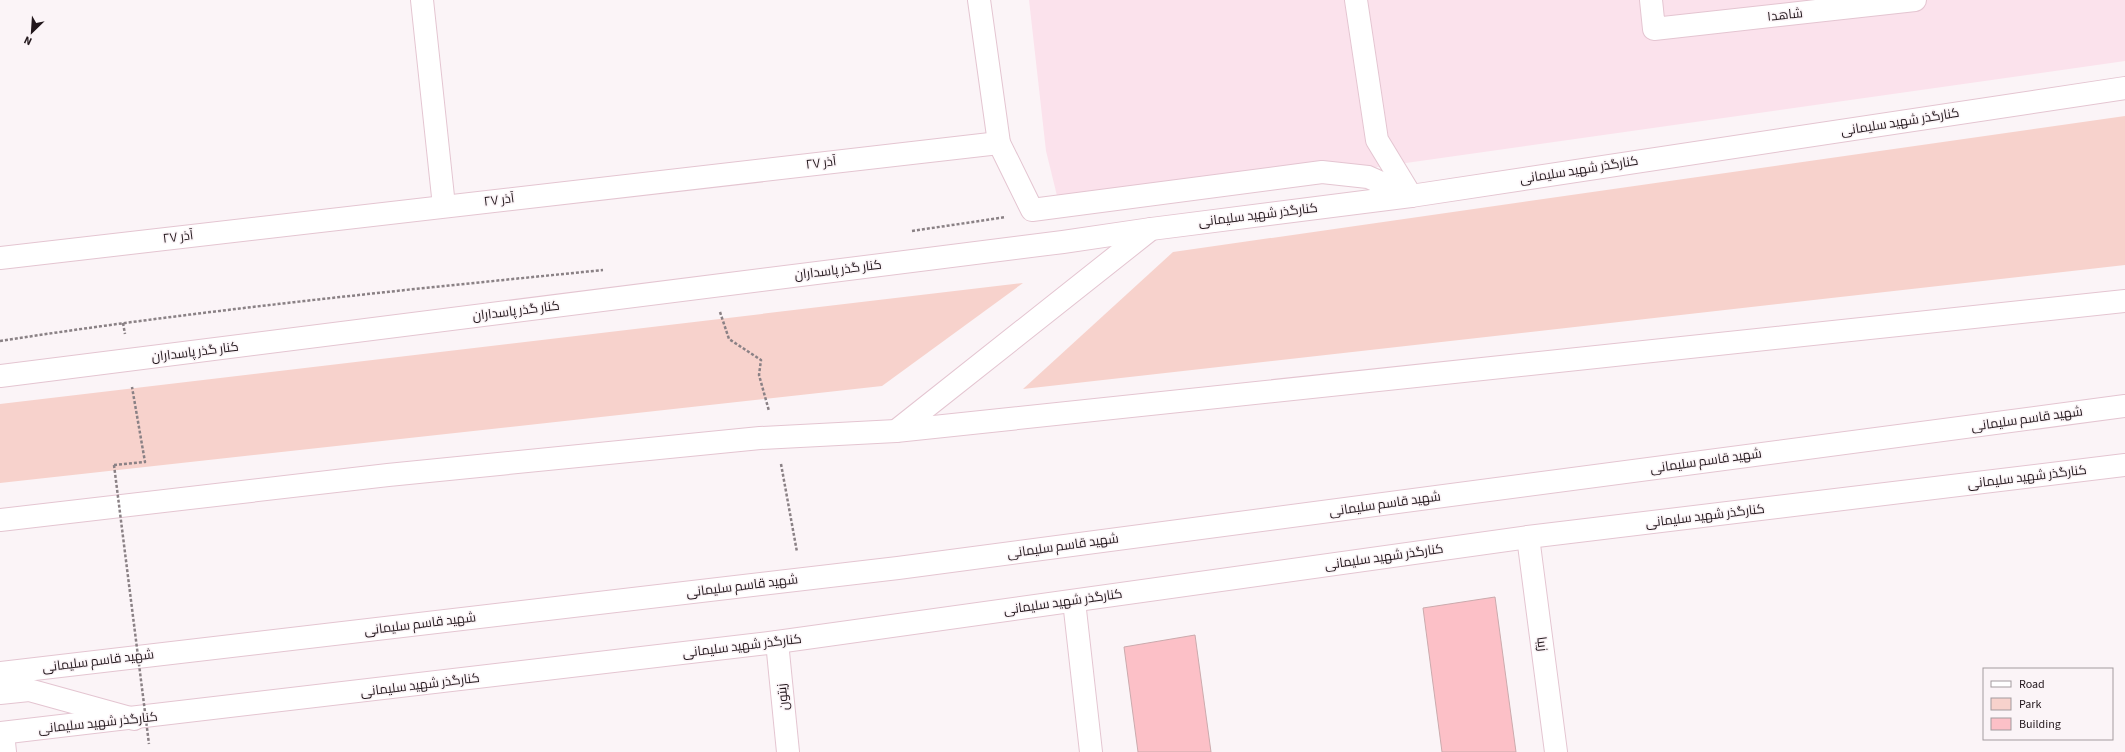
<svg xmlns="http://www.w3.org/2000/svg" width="2125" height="752" font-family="'Source Sans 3',Cairo,sans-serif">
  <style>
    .built { fill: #fbe2ec }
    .green { fill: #f7d2cc }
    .building { fill: #fcc0c7; stroke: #cbaaad }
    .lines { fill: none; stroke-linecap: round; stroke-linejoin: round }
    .street-casing { stroke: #e4c5d1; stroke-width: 24 }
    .secondary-casing { stroke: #e4c5d1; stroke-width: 24 }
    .highway-casing { stroke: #e4c5d1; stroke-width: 24 }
    .path { stroke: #8a8185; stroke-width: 2.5; stroke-dasharray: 3 2; stroke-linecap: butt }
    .street { stroke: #fff; stroke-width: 22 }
    .secondary { stroke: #fff; stroke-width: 22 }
    .highway { stroke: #fff; stroke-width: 22 }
    .path-bridge { stroke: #8a8185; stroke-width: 2.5; stroke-dasharray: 3 2; stroke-linecap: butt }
    .labels { text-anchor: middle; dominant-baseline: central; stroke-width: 3; stroke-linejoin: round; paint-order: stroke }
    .street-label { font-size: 13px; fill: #21161b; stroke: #fbf4f7 }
  </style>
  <rect width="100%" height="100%" fill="#fbf4f7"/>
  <path class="built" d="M1029 0H2125V61L1061 212 1046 151Z"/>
  <g class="green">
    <path d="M2125 116V265L1023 389 1173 252Z"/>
    <path d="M1023 283 882 386 0 483V404Z"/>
  </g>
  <g class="building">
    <path d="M1495 597 1516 752H1442L1423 608Z"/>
    <path d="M1195 635 1211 752H1138L1124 647Z"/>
  </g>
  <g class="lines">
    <defs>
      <g id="street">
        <path d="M422 0 444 206"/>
        <path d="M979 0 999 143 1032 210 1322 172 1368 177 1411 196"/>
        <path d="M1356 0 1377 140 1411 196"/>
        <path d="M1651 0 1654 29 1915 0"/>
        <path d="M0 258 999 143"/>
        <path d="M1528 537 1556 752"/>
        <path d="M1074 601 1091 752"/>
        <path d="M3 733 5 752"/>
      </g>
      <g id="secondary">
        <path d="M0 376 1063 242 1151 229 1411 196 2125 88"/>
        <path d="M777 642 788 752"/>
        <path d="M0 733 777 642 1528 537 2125 465"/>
      </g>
      <g id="highway">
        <path d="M896 431 1151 229"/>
        <path d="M0 520 388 475 760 438 896 431 2125 301"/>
        <path d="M0 673 898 568 2125 406"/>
        <path d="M0 693 29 690 134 719"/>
      </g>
    </defs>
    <use href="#street" class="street-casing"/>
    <use href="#secondary" class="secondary-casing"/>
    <use href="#highway" class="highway-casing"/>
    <g class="path">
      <path d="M912 231 1006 217"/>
      <path d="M720 312 729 339 761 360 759 375 769 411"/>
      <path d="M123 323 125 334"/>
      <path d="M0 341C200 310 402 290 603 270"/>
      <path d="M781 464 797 552"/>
      <path d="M114 465 145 462 132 387"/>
    </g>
    <use href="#street" class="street"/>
    <use href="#secondary" class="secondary"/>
    <use href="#highway" class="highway"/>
    <path class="path-bridge" d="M114 465 149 744"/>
  </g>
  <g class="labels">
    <g class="street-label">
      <text transform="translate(1785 15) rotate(-6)">شاهد۱</text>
      <text transform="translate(1900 122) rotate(-9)">کنارگذر شهید سلیمانی</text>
      <text transform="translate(821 163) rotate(-7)">آذر ۲۷</text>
      <text transform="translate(1579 170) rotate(-9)">کنارگذر شهید سلیمانی</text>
      <text transform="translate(499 200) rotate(-7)">آذر ۲۷</text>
      <text transform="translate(1258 215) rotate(-7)">کنارگذر شهید سلیمانی</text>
      <text transform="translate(178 237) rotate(-7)">آذر ۲۷</text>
      <text transform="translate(838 270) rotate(-7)">کنار گذر پاسداران</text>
      <text transform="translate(516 311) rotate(-7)">کنار گذر پاسداران</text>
      <text transform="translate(195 352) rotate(-7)">کنار گذر پاسداران</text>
      <text transform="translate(2027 419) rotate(-8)">شهید قاسم سلیمانی</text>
      <text transform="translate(1706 461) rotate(-8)">شهید قاسم سلیمانی</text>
      <text transform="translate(2027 477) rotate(-7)">کنارگذر شهید سلیمانی</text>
      <text transform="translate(1385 504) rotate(-8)">شهید قاسم سلیمانی</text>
      <text transform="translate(1705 516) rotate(-7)">کنارگذر شهید سلیمانی</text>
      <text transform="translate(1063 546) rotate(-8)">شهید قاسم سلیمانی</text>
      <text transform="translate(1384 557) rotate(-8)">کنارگذر شهید سلیمانی</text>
      <text transform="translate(742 586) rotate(-7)">شهید قاسم سلیمانی</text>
      <text transform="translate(1063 602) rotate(-8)">کنارگذر شهید سلیمانی</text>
      <text transform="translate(420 624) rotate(-7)">شهید قاسم سلیمانی</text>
      <text transform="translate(1542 644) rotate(83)">زیبا</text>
      <text transform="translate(742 646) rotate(-7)">کنارگذر شهید سلیمانی</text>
      <text transform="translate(98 661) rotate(-7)">شهید قاسم سلیمانی</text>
      <text transform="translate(420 685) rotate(-7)">کنارگذر شهید سلیمانی</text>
      <text transform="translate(783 697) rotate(-96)">زیتون</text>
      <text transform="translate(98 723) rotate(-6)">کنارگذر شهید سلیمانی</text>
    </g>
  </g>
  <rect x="1983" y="668" width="130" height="72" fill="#fbf4f7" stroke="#a49b9f"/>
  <rect x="1991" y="681" width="20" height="6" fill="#ffffff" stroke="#a49b9f"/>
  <text x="2019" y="688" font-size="12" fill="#21161b">Road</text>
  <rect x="1991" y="698" width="20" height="12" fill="#f7d2cc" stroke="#a49b9f"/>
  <text x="2019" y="708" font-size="12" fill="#21161b">Park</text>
  <rect x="1991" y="718" width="20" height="12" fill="#fcc0c7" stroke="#a49b9f"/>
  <text x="2019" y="728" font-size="12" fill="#21161b">Building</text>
  <g transform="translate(32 32) rotate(205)" stroke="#fbf4f7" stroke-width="3" paint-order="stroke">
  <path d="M0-3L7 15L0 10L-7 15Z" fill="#21161b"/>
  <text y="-6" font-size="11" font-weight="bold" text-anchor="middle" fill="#21161b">N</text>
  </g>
</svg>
